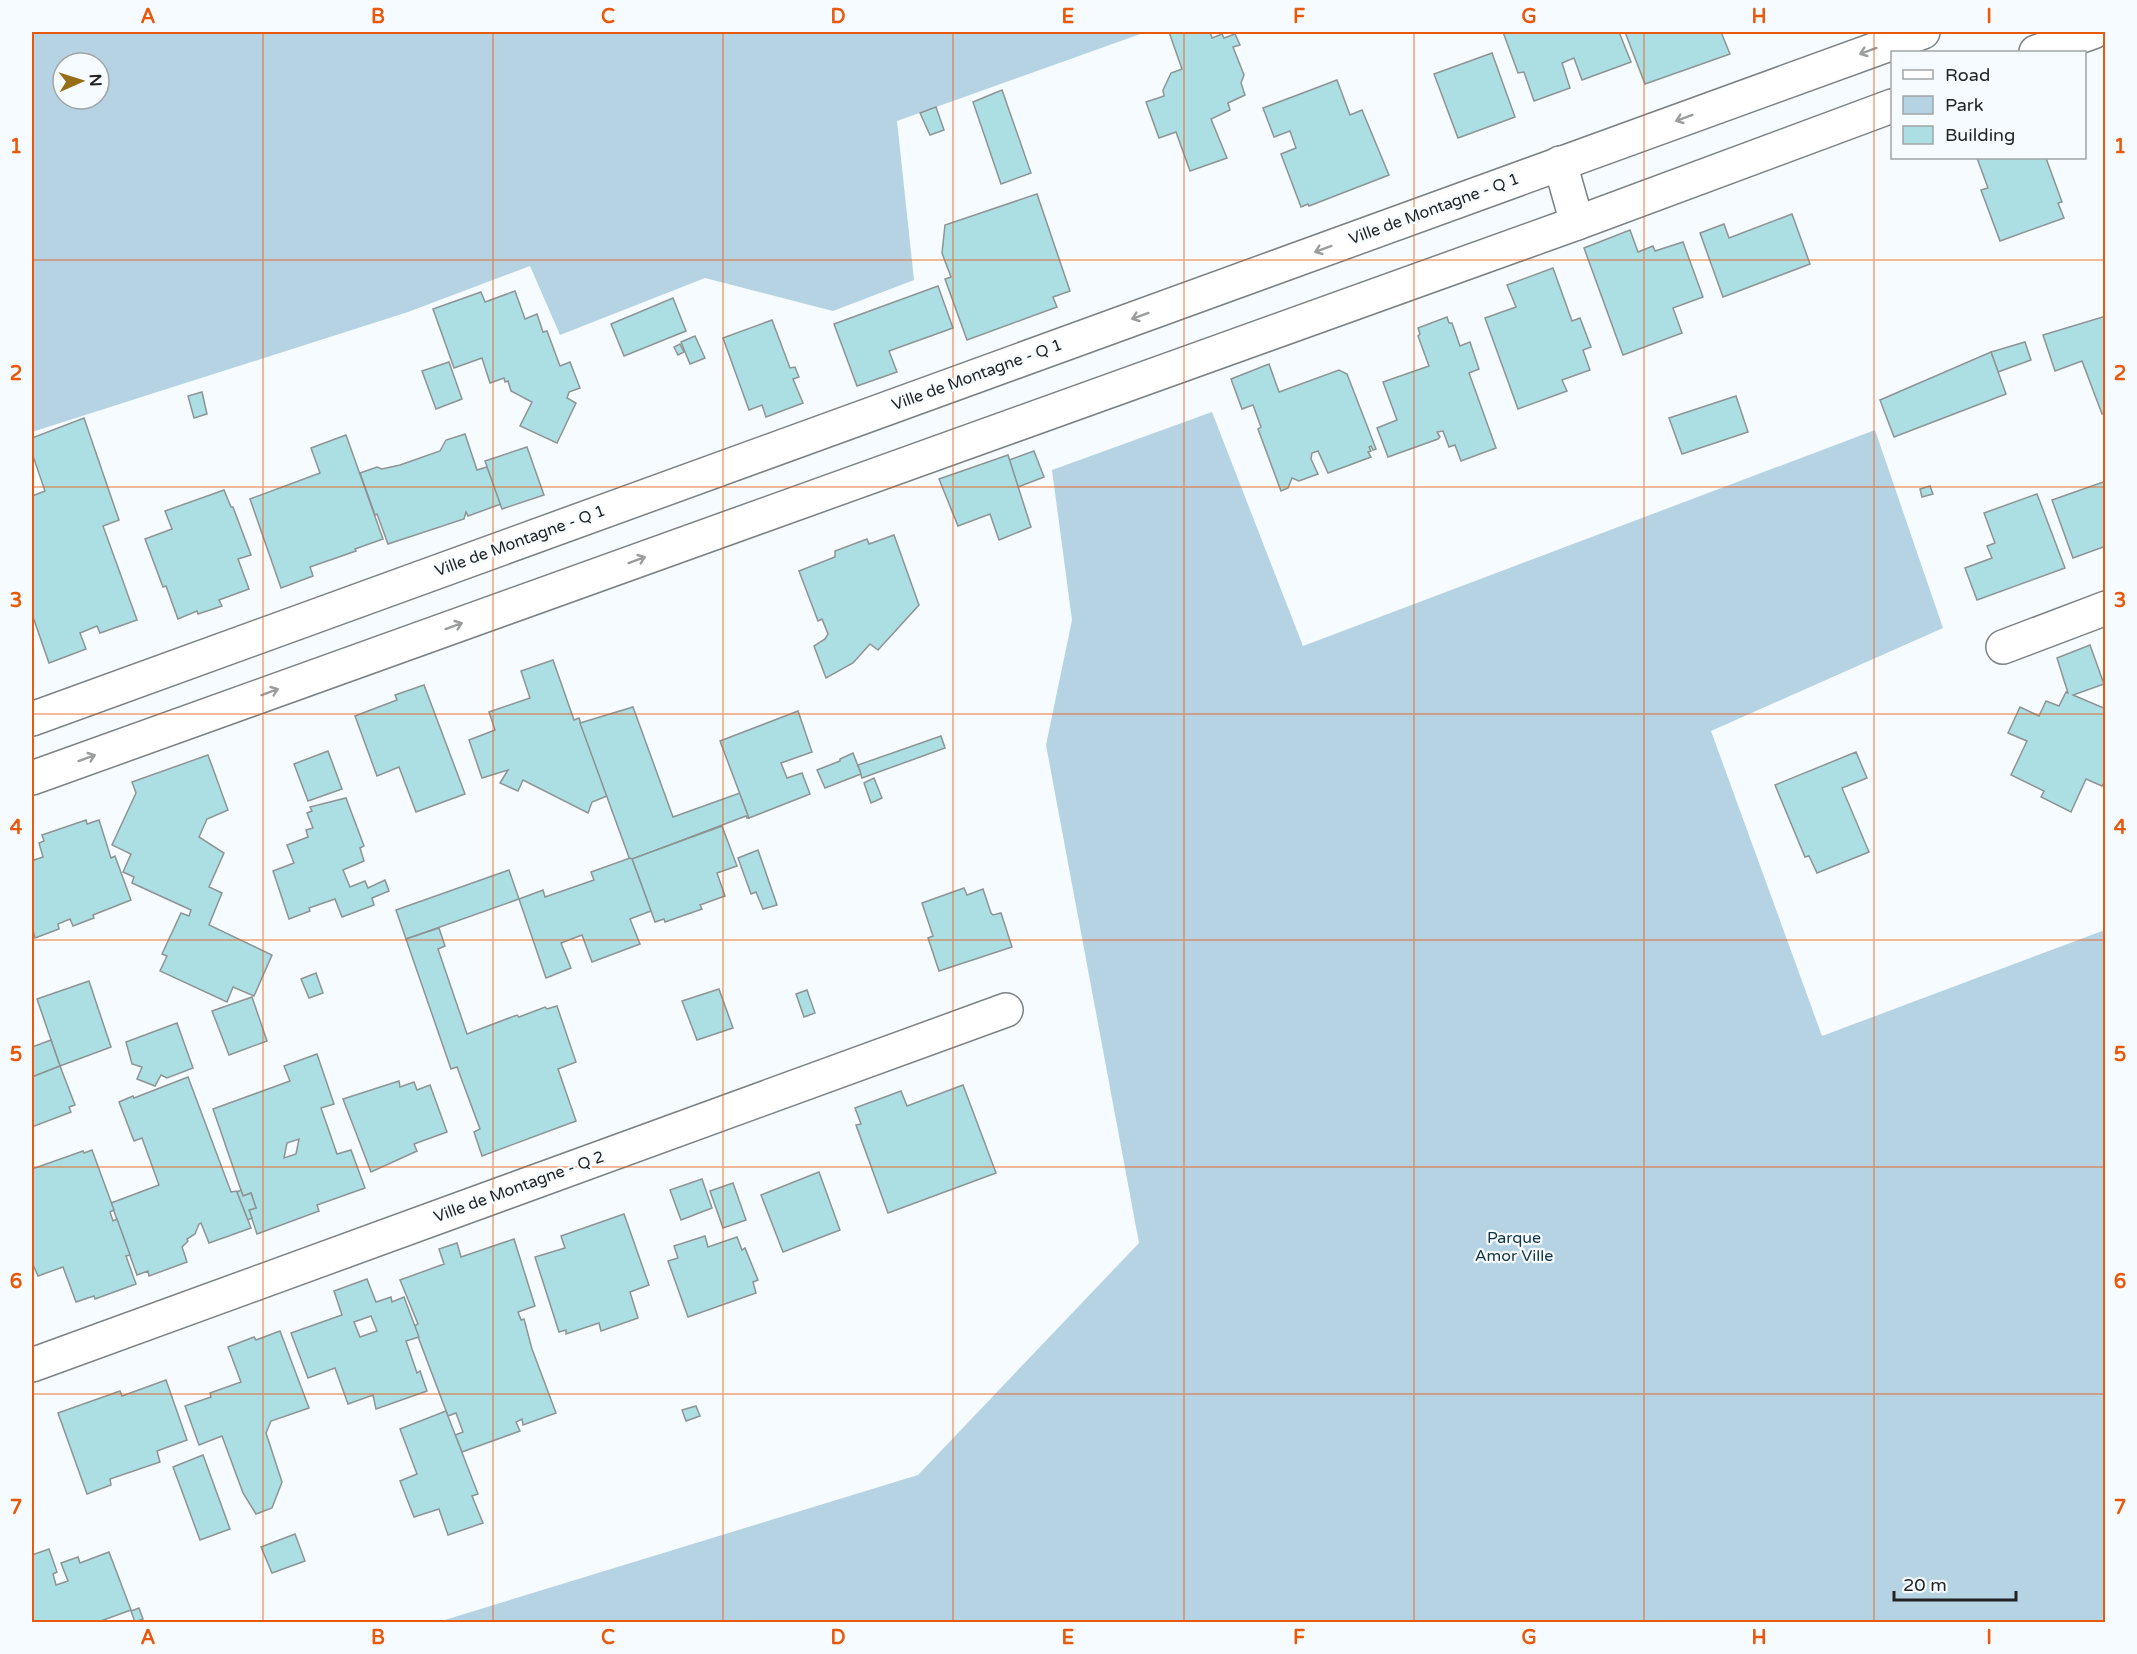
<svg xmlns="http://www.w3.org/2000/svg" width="2137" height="1654" font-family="'Varela Round',sans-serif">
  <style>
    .green { fill: #b6d3e4; fill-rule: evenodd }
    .building { fill: #acdfe3; stroke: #8e9495; stroke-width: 1.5; fill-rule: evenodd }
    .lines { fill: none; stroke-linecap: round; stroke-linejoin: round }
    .street-casing { stroke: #7c8184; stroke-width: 36 }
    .secondary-casing { stroke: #7c8184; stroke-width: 36 }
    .street { stroke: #fff; stroke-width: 33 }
    .secondary { stroke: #fff; stroke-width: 33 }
    .oneway { stroke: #9b9c9c }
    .grid { fill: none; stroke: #e8590c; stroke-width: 1.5; stroke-opacity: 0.55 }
    .labels { text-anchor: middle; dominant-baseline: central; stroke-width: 4.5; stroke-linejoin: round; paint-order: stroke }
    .street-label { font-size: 16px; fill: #212324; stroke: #f5fbfe }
    .park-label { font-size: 16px; fill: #134; stroke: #f5fbfe }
    .neatline { fill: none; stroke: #e8590c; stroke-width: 2 }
    .grid-label { font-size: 20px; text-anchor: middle; font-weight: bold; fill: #e8590c }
  </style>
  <rect width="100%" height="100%" fill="#f5fbfe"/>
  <g class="green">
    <path d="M32 32H1146L897 121 914 280 833 311 705 278 560 335 530 266 408 312 32 432ZM63 63H99V99H63Z"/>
    <path d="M1212 412 1303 646 1875 430 1943 628 1711 731 1822 1036 2105 930V1622H438L918 1475 1139 1243 1046 745 1072 620 1052 470Z"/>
  </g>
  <g class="building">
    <path d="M1169 32H1210L1212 38 1222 34 1224 38 1235 34 1240 45 1233 47 1244 75 1241 83 1245 95 1228 103 1230 110 1211 119 1227 158 1190 171 1176 132 1159 138 1146 102 1164 96 1163 90 1171 73 1182 69Z"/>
    <path d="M1503 32H1619L1631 62 1582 80 1574 58 1562 63 1570 88 1534 101 1524 72 1518 73Z"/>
    <path d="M1625 32H1721L1730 54 1645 84Z"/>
    <path d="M1492 53 1515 117 1458 138 1434 74Z"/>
    <path d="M1337 80 1350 115 1362 110 1389 175 1309 206 1308 204 1301 207 1281 154 1296 148 1290 131 1274 137 1263 108Z"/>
    <path d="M1002 90 1031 173 1001 184 973 102Z"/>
    <path d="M936 107 944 130 930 135 920 113Z"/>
    <path d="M1977 158H2046L2062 202 2058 203 2064 218 2000 241 1981 190 1988 188Z"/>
    <path d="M1037 194 1070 291 1053 297 1057 307 967 340 945 279 951 277 942 253 945 225Z"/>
    <path d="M1792 214 1810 264 1723 297 1700 233 1724 224 1729 238Z"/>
    <path d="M1630 230 1638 252 1653 246 1655 251 1683 242 1703 297 1673 308 1682 333 1623 355 1584 248Z"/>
    <path d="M1553 268 1572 321 1580 318 1591 347 1583 350 1590 370 1562 380 1567 391 1518 409 1485 318 1516 307 1507 285Z"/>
    <path d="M938 286 953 328 889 351 897 372 857 386 834 324Z"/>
    <path d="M515 291 525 319 537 314 543 332 547 331 560 366 570 362 580 388 569 392 567 398 576 403 557 443 520 426 532 402 511 391 508 381 505 382 504 378 490 383 482 358 454 368 433 309 481 292 485 302Z"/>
    <path d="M673 298 686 331 624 356 611 324Z"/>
    <path d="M2106 316V412L2102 414 2082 361 2055 371 2043 335Z"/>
    <path d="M1447 317 1449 323H1452L1460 346 1470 342 1479 369 1469 373 1496 448 1461 461 1455 445 1449 447 1443 431 1437 432 1440 437 1438 439 1388 457 1377 428 1397 420 1383 382 1429 366 1418 336 1420 334 1418 328Z"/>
    <path d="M772 320 790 368 795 367 799 377 793 379 803 403 766 417 762 405 749 410 723 338Z"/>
    <path d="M695 336 705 358 690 364 681 342Z"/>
    <path d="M2025 342 2031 360 1998 372 1991 352Z"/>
    <path d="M680 344 684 352 678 355 674 347Z"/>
    <path d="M1991 352 2006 394 1894 437 1880 400Z"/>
    <path d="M449 362 462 399 436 409 422 371Z"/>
    <path d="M1269 364 1279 392 1339 370 1347 374 1376 449 1373 450 1371 446 1369 447 1371 451 1368 452 1371 457 1328 473 1318 451 1312 453 1311 459 1318 474 1299 481 1292 478 1288 488 1281 491 1258 429 1261 427 1253 405 1242 409 1231 379Z"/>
    <path d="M202 392 207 414 194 418 188 396Z"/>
    <path d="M1736 396 1748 432 1682 454 1669 418Z"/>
    <path d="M84 418 119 520 103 526 137 620 100 633 97 626 80 633 86 649 49 663 32 614V496L45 491 32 453V438Z"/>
    <path d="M465 434 477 470 487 467 501 504 468 516 466 512 464 519 388 544 377 514 375 515 360 473 377 467 382 469 400 465 440 451 446 440Z"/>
    <path d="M346 435 383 539 355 549 356 551 310 567 313 576 281 588 250 499 320 473 311 448Z"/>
    <path d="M527 447 544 495 502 509 485 461Z"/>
    <path d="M1034 451 1044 477 1018 487 1009 460Z"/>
    <path d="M1008 455 1031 527 999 540 990 514 958 526 939 479Z"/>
    <path d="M2106 481V546L2073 558 2052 500Z"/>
    <path d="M1930 486 1933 494 1922 497 1920 489Z"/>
    <path d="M224 490 231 507H233L251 555 238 559 249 589 219 600 222 606 198 614 197 611 178 619 166 586 163 587 145 539 172 529 165 511Z"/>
    <path d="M2037 494 2065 568 1977 600 1965 568 1992 558 1987 546 1995 543 1984 513Z"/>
    <path d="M894 535 919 605 878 650 870 644 853 663 826 678 814 646 825 639 828 634 822 619 818 621 799 571 835 557V551L867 539 869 544Z"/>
    <path d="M2090 645 2104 684 2073 695 2106 709V780L2102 786 2086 779 2071 812 2041 797 2044 791 2011 775 2027 741 2008 733 2020 707 2039 716 2046 701 2059 706 2066 692 2068 693 2057 658Z"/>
    <path d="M553 660 574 720 579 718 607 796 592 802 588 813 523 780 518 791 500 783 508 770 482 778 469 740 495 730 489 712 530 698 521 671Z"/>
    <path d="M424 685 465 794 416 812 399 767 377 776 355 716 397 700 395 695Z"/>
    <path d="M633 707 673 817 740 793 749 818H747L746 816 630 860 580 723Z"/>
    <path d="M798 711 812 752 781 763 787 778 802 773 810 794 749 818 720 741Z"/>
    <path d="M941 736 945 748 862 778 858 765Z"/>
    <path d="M328 751 342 789 308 801 294 764Z"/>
    <path d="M1856 752 1867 778 1842 788 1869 852 1817 873 1809 856 1805 857 1775 785Z"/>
    <path d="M853 753 861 774 825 788 817 770 840 761V759Z"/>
    <path d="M208 755 228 810 207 819 199 837 224 853 209 887 222 893 209 925 272 955 254 996 233 987 227 1002 160 971 167 956 162 954 181 913 189 916 191 910 132 883 134 877 123 872 131 854 112 845 136 793 132 782Z"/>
    <path d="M874 778 882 798 871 803 864 783Z"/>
    <path d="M346 798 364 846 360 848 364 861 343 870 350 887 365 881 368 888 385 880 389 891 372 898 374 905 342 917 335 899 309 908 310 911 289 919 273 871 294 863 287 845 308 837 306 830 313 828 307 813 312 811 310 807Z"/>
    <path d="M86 820 87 824 99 820 111 858 115 856 131 900 93 915 94 918 73 926 70 919 58 924 59 929 35 938 32 927V913L33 912 32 908V855L34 860 43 857 39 843 44 841 42 835Z"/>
    <path d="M722 826 737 866 717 873 725 896 700 905 702 909 665 922 664 919 655 922 632 859Z"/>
    <path d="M758 850 777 905 763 909 756 892 751 894 738 858Z"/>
    <path d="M630 858 632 859 651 911 630 919 640 944 592 962 582 935 561 943 571 968 546 978 519 899 543 890 545 897 594 880 591 872Z"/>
    <path d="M509 870 519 899 406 939 396 910Z"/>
    <path d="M964 888 967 895 983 889 991 913 993 915 1001 913 1012 947 939 971 928 938 933 936 922 903Z"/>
    <path d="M439 928 445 946 438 949 467 1034 517 1015 519 1017 545 1007 547 1009 557 1006 576 1062 558 1069 576 1121 482 1156 474 1132 480 1129 457 1067 451 1069 406 939Z"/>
    <path d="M316 973 323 993 309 998 301 979Z"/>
    <path d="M89 981 111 1047 60 1066 37 999Z"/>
    <path d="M719 989 733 1028 697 1040 682 1001Z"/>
    <path d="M807 990 815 1013 804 1017 796 994Z"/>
    <path d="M252 997 267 1041 229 1055 212 1011Z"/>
    <path d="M177 1023 193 1068 167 1078 161 1075 155 1086 137 1079 142 1067 132 1064 126 1042Z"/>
    <path d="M51 1040 60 1066 32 1077V1047Z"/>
    <path d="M317 1054 334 1104 321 1108 337 1154 351 1150 365 1188 317 1205 319 1211 257 1234 249 1210 256 1208 251 1193 243 1196 213 1109 290 1081 284 1066ZM299 1139 296 1154 284 1158 287 1143Z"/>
    <path d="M60 1066 75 1105 69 1107 71 1112 32 1127V1077Z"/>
    <path d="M188 1077 231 1192 237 1191 251 1228 209 1243 201 1223 199 1224 195 1234 187 1239 188 1241 182 1247 187 1262 149 1276 148 1271 137 1275 111 1203 159 1185 142 1138 134 1141 119 1102 133 1096 134 1098Z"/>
    <path d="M399 1081 400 1087 414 1082 417 1090 430 1085 447 1132 414 1144 417 1151 371 1172 343 1099Z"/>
    <path d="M963 1085 996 1173 888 1213 856 1125 861 1124 855 1108 901 1091 907 1106Z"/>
    <path d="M92 1150 114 1210 110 1212 113 1221 117 1219 130 1255 126 1256 136 1284 95 1299 94 1296 76 1302 63 1267 38 1276 34 1267 32 1268V1169L83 1151 84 1153Z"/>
    <path d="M819 1172 840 1230 783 1252 761 1195Z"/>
    <path d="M702 1179 712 1208 681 1220 670 1190Z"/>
    <path d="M733 1183 746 1220 723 1228 710 1191Z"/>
    <path d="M241 1190 243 1196 251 1193 256 1208 249 1210 252 1218 248 1220 237 1192Z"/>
    <path d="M624 1214 649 1285 630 1292 638 1318 601 1331 599 1323 566 1334V1330L559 1332 535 1257 565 1248 561 1236Z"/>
    <path d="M705 1236 708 1247 737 1237 742 1250 745 1248 758 1280 753 1282 756 1293 688 1317 668 1261 678 1258 674 1246Z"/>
    <path d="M514 1239 535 1306 518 1312 521 1320 524 1319 532 1349 556 1413 523 1425 522 1419 516 1422 520 1431 462 1452 455 1435 463 1432 456 1413 448 1416 414 1326 418 1324 400 1280 444 1264 439 1249 457 1243 461 1257Z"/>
    <path d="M367 1279 376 1302 391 1297 392 1302 404 1297 419 1337 406 1341 417 1373 420 1371 427 1391 376 1409 373 1395 348 1404 335 1368 308 1378 291 1333 342 1315 334 1291ZM371 1316 377 1331 360 1337 354 1322Z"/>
    <path d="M280 1331 309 1408 271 1421 266 1433 282 1482 272 1508 256 1514 243 1493 222 1436 199 1445 185 1406 211 1397 210 1393 241 1382 228 1347 254 1337 256 1340Z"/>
    <path d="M166 1380 187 1440 157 1451 160 1462 110 1479 111 1485 87 1494 58 1413 120 1391 122 1396Z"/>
    <path d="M696 1406 700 1416 686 1421 682 1410Z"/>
    <path d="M446 1411 478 1494 472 1496 483 1523 448 1535 439 1509 414 1517 400 1481 417 1474 400 1429Z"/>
    <path d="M203 1455 230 1529 200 1540 173 1467Z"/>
    <path d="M295 1534 305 1561 272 1573 261 1547Z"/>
    <path d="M49 1549 57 1572 53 1574 56 1585 68 1581 61 1563 78 1557 80 1563 109 1552 131 1610 98 1622H32V1555Z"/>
    <path d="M139 1608 143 1619 135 1622 131 1611Z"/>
  </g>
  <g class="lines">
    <defs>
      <g id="street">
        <path d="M2003 647 2106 608"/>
        <path d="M32 1365 1006 1010"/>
      </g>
      <g id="secondary">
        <path d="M2036 52 2093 32"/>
        <path d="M1560 163 1577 223"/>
        <path d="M32 719 1923 32"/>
        <path d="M32 778 1577 223 1892 106"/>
      </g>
    </defs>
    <use href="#street" class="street-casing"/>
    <use href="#secondary" class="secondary-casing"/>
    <use href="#street" class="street"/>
    <use href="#secondary" class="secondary"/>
  </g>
  <defs><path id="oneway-shaft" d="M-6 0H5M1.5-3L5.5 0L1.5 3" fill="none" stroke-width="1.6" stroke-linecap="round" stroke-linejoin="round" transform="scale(1.5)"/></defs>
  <g class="oneway">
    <use href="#oneway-shaft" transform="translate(1868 51) rotate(160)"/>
    <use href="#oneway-shaft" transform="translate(1684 118) rotate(160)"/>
    <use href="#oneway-shaft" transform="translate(1323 249) rotate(160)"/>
    <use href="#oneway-shaft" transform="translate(1140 316) rotate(160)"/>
    <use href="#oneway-shaft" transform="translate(637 560) rotate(-20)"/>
    <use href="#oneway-shaft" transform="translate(454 626) rotate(-20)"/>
    <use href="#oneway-shaft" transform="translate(270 692) rotate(-20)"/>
    <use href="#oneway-shaft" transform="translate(87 758) rotate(-20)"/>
  </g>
  <path class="grid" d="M263 32V1622M493 32V1622M723 32V1622M953 32V1622M1184 32V1622M1414 32V1622M1644 32V1622M1874 32V1622M32 260H2106M32 487H2106M32 714H2106M32 940H2106M32 1167H2106M32 1394H2106"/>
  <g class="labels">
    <g class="street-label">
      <text transform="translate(1434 209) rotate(-20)">Ville de Montagne - Q 1</text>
      <text transform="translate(977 375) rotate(-20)">Ville de Montagne - Q 1</text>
      <text transform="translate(520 541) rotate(-20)">Ville de Montagne - Q 1</text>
      <text transform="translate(519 1187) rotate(-20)">Ville de Montagne - Q 2</text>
    </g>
    <g class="park-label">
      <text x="1514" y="1238">Parque<tspan x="1514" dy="18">Amor Ville</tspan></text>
    </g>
  </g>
  <rect width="2137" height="1654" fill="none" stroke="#f5fbfe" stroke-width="66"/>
  <rect x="1891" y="51" width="195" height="108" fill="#f5fbfe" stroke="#a0a5a7" stroke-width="1.5"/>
  <rect x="1903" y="70" width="30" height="9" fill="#ffffff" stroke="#a0a5a7" stroke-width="1.5"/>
  <text x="1945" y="81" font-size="18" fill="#212324">Road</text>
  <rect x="1903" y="96" width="30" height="18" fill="#b6d3e4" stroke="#a0a5a7" stroke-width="1.5"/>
  <text x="1945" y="111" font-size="18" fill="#212324">Park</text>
  <rect x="1903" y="126" width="30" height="18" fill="#acdfe3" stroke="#a0a5a7" stroke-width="1.5"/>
  <text x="1945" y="141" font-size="18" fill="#212324">Building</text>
  <g transform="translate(81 81) rotate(87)"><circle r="28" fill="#f5fbfe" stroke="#a0a5a7" stroke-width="1.5"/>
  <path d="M0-4.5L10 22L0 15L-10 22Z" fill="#956e17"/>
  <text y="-9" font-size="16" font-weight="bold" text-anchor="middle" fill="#212324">N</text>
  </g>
  <path d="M1894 1591v9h122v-9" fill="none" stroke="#212324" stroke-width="3"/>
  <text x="1903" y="1591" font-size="18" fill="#212324" stroke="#f5fbfe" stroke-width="4.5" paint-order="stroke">20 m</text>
  <rect x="33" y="33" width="2071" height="1588" class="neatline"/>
  <g class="grid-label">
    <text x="148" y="23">A</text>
    <text x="378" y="23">B</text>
    <text x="608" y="23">C</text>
    <text x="838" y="23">D</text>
    <text x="1068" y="23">E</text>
    <text x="1299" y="23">F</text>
    <text x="1529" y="23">G</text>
    <text x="1759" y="23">H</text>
    <text x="1989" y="23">I</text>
    <text x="16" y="153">1</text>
    <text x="2120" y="153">1</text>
    <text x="16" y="380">2</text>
    <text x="2120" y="380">2</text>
    <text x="16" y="607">3</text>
    <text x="2120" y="607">3</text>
    <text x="16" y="834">4</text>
    <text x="2120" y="834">4</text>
    <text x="16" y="1061">5</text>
    <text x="2120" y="1061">5</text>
    <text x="16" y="1288">6</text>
    <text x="2120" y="1288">6</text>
    <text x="16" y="1514">7</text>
    <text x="2120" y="1514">7</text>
    <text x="148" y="1644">A</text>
    <text x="378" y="1644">B</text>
    <text x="608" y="1644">C</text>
    <text x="838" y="1644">D</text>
    <text x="1068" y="1644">E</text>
    <text x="1299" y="1644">F</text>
    <text x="1529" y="1644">G</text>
    <text x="1759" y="1644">H</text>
    <text x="1989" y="1644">I</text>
  </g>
</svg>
